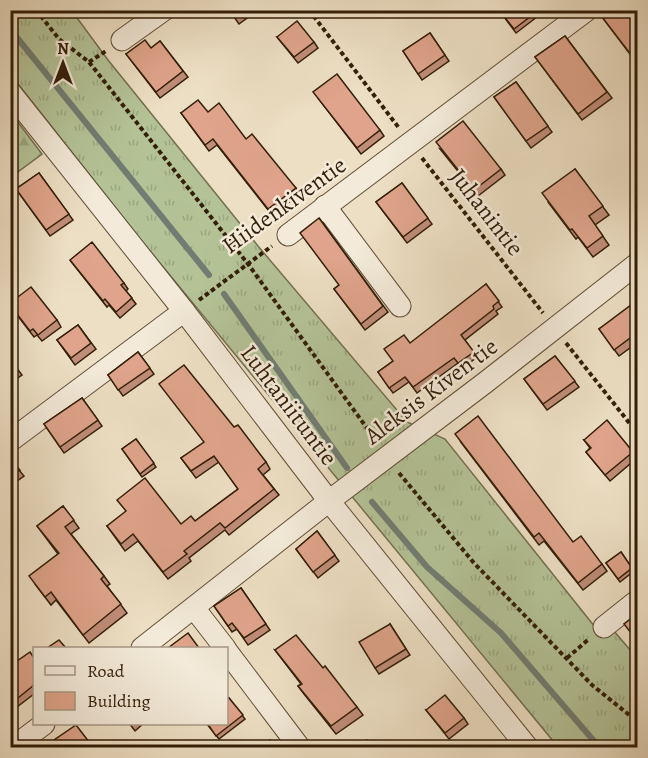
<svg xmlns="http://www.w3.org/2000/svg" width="648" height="758" font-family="Alegreya,serif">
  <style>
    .grass { fill: url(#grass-tufts); stroke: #747050; stroke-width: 1.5 }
    .forest { fill: url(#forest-firs); stroke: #747050; stroke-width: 1.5 }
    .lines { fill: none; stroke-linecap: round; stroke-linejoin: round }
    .stream { stroke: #717d73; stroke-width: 6 }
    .minor-casing { stroke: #624e37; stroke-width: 23 }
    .path { stroke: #331e08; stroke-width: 4; stroke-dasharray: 4.5 3; stroke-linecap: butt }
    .minor { stroke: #f3ead9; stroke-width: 21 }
    .wall { fill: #c08d78; stroke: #331e08; stroke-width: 1.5 }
    .building { fill: #dfa48b; stroke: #331e08; stroke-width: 1.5 }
    .labels { text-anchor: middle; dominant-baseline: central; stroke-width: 5; stroke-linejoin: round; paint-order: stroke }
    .street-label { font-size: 24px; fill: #331e08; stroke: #f3ead9 }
  </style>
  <defs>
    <pattern id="grass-tufts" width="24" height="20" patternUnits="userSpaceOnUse" patternTransform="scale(1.5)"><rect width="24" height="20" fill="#b4c397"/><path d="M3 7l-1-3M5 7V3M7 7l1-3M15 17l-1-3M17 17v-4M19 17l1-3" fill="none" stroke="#9ba781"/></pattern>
    <pattern id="forest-firs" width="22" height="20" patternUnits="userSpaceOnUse" patternTransform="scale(1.5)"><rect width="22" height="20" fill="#b4c397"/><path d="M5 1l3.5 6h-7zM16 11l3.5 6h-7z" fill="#9ba781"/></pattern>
  </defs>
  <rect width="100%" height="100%" fill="#eddfc4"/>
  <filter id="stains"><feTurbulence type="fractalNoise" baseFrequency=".00333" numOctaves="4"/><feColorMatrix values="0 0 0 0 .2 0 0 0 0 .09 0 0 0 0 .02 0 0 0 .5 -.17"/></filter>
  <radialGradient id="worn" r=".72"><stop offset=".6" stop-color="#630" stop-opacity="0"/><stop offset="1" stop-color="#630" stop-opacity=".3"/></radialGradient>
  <path class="grass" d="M11 11H72L108 60 258 246 407 422 445 439 595 627 613 630 637 658V747H558L141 240 11 75Z"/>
  <path class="forest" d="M11 113 42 154 11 177H10Z"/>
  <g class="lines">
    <g class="stream">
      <path d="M10 29 209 275"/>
      <path d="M224 294 347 468"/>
      <path d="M372 502 427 567 501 633 600 748"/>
    </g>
    <defs>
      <g id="minor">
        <path d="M122 40 164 10"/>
        <path d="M10 92 184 311 329 501 528 748"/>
        <path d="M325 206 400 306"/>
        <path d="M288 235 587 10"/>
        <path d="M10 441 184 311"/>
        <path d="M194 608 225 648"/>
        <path d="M604 627 638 600"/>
        <path d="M142 648 329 501 486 382 638 263"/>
        <path d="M226 650 300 748"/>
        <path d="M12 748 44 724"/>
      </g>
    </defs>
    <use href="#minor" class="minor-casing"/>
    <g class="path">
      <path d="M36 10 59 39 89 62 248 264 377 442"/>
      <path d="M309 10 399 128"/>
      <path d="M89 62 106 51"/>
      <path d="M422 158 543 313"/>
      <path d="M199 300 272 246"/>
      <path d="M566 343 638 434"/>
      <path d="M399 473 474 563 592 685 638 722"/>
      <path d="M567 658 589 639"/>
    </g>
    <use href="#minor" class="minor"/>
  </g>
  <g class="wall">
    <path d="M229 10H258L239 24Z"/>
    <path d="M499 10H546L516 33Z"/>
    <path d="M638 10V61L636 62 602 17Z"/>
    <path d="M430 33 449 61 422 80 403 51Z"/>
    <path d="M565 36 612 98 582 120 535 57Z"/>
    <path d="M277 37 314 42 318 48 298 63Z"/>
    <path d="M160 41 188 77 160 98 126 54 151 48Z"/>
    <path d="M516 82 552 132 531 148 494 97Z"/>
    <path d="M318 98 380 130 384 136 361 154Z"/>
    <path d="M208 112 246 139 296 188 300 194 272 215 217 145 209 151 181 113Z"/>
    <path d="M440 149 501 169 505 175 478 196Z"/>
    <path d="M575 169 609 215 595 225 609 245 593 257 578 237 576 239 548 202Z"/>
    <path d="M39 173 73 220 50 236 16 189Z"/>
    <path d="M402 183 432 224 407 243 376 202Z"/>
    <path d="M319 218 388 312 365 330 334 289 339 285Z"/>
    <path d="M70 260 124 283 128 289 126 291 136 304 120 318 109 305 107 307Z"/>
    <path d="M486 284 502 307 496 311 498 314 465 340 477 357 462 369 458 363 417 393 409 382 393 393 378 372 393 361Z"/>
    <path d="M638 304V342L619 356 599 329Z"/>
    <path d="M10 306 57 320 61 327 42 341 37 335 34 337Z"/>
    <path d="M78 325 96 349 75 365 57 340Z"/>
    <path d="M138 352 154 374 123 396 108 375Z"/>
    <path d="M555 356 579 387 547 410 524 379Z"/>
    <path d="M10 359 22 375 10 383Z"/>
    <path d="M82 398 102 426 64 453 44 424Z"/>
    <path d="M234 427 266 462 270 469 263 475 279 495 229 535 225 530 189 558 191 561 168 579 138 541 125 551 107 526 181 524 195 521 238 489 219 462 196 478 181 458Z"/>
    <path d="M136 439 156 467 142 477 122 449Z"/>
    <path d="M584 440 633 452 637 458 610 481 586 452 590 448Z"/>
    <path d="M460 441 573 542 602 564 607 571 583 590 544 541 539 545Z"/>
    <path d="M10 459 24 476 10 486Z"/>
    <path d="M63 506 79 528 71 534 104 576 110 584 107 586 127 613 89 643 56 600 51 605 35 584 58 554 37 526Z"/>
    <path d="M317 531 339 561 318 578 296 549Z"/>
    <path d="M621 552 634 571 620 582 606 563Z"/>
    <path d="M241 588 270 630 248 645 237 629 232 632 214 606Z"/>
    <path d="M390 624 410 655 379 674 375 668Z"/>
    <path d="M275 650 323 668 357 707 363 715 336 734 304 694 298 686 301 684Z"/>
    <path d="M34 658V694L17 707 10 699Z"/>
    <path d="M229 698 245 719 219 739 206 723Z"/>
    <path d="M426 710 464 718 468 724 449 739Z"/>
    <path d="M129 723H144L135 731Z"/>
  </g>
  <g class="building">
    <path d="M229 10H245L235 18Z"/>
    <path d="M499 10H539L514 29Z"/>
    <path d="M611 10H638V52L632 56 602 17Z"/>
    <path d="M297 21 314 42 294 57 277 37Z"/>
    <path d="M430 33 445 55 418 74 403 51Z"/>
    <path d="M565 36 607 92 578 114 535 57Z"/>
    <path d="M145 40 151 48 160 41 183 71 156 92 126 54Z"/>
    <path d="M337 74 380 130 357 148 313 92Z"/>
    <path d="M516 82 548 126 526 141 494 97Z"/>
    <path d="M198 100 208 112 219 103 246 139 252 134 296 188 268 209 213 139 205 145 181 113Z"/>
    <path d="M463 121 501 169 474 190 436 142Z"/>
    <path d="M575 169 603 206 589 216 603 236 587 248 572 229 570 230 542 193Z"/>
    <path d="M39 173 69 214 46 230 16 189Z"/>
    <path d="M402 183 428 218 403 237 376 202Z"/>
    <path d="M319 218 383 306 361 324 334 289 339 285 300 233Z"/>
    <path d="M92 242 124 283 121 285 132 298 116 312 105 299 103 301 70 260Z"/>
    <path d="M486 284 499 301 493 306 494 309 461 335 474 352 458 363 454 358 413 387 405 377 389 388 378 372 393 361 384 349 404 335 410 343Z"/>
    <path d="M31 287 57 320 38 335 33 329 30 331 10 305V303Z"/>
    <path d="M635 302 638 304V332L614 350 599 329Z"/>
    <path d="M78 325 91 343 71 358 57 340Z"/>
    <path d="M138 352 150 368 118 390 108 375Z"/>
    <path d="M555 356 575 381 543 404 524 379Z"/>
    <path d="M10 359 16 367 10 371Z"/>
    <path d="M184 365 234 427 238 425 266 462 258 469 274 489 225 528 220 523 184 551 187 554 163 572 133 534 121 544 107 526 126 511 117 500 145 478 181 524 191 516 195 521 238 489 214 456 191 471 181 458 204 442 159 384Z"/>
    <path d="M82 398 98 420 60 447 44 424Z"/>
    <path d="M478 416 573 542 581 536 602 564 578 583 539 533 534 537 455 434Z"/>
    <path d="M607 420 633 452 605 475 586 452 591 448 584 440Z"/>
    <path d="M136 439 154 463 140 474 122 449Z"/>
    <path d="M10 459 20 470 10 477Z"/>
    <path d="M63 506 74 520 65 527 104 576 101 579 121 604 83 635 51 592 45 597 29 576 59 553 37 526Z"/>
    <path d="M317 531 335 555 313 572 296 549Z"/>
    <path d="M621 552 632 568 618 579 606 563Z"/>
    <path d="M241 588 266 624 244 638 232 623 228 626 214 606Z"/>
    <path d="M638 613V642L624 624Z"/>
    <path d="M390 624 406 649 375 668 359 642Z"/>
    <path d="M188 633 199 648H168Z"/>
    <path d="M296 635 323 668 325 666 357 707 331 726 298 686 302 684 275 650Z"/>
    <path d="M59 640 66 648H47Z"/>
    <path d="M30 652 34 658V685L13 702 10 698V666Z"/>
    <path d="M445 695 464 718 445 733 426 710Z"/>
    <path d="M229 698 243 715 216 736 207 723H226V700Z"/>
    <path d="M76 725 93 747H59L54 740Z"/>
    <path d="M270 740 276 747H261Z"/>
    <path d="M367 740 373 747H358Z"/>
    <path d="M175 743 178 747H170Z"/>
  </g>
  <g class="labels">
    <g class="street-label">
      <text transform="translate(284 205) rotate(-36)">Hiidenkiventie</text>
      <text transform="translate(487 212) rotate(52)">Juhanintie</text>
      <text transform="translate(431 391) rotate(-37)">Aleksis Kiven tie</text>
      <text transform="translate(289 405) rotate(53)">Luhtaniituntie</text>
    </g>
  </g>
  <rect width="648" height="758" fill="none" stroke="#eddfc4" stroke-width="36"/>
  <rect x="12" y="12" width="624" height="734" fill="none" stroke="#331e08" stroke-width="3"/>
  <rect x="18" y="18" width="612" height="722" fill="none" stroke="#331e08" stroke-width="1.5"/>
  <rect x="33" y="647" width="195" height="78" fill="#f3ead9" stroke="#a69885" stroke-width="1.5"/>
  <rect x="45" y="666" width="30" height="9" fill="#f3ead9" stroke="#a69885" stroke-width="1.5"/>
  <text x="87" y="677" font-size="18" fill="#331e08">Road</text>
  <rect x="45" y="692" width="30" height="18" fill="#dfa48b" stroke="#a69885" stroke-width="1.5"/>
  <text x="87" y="707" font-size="18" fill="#331e08">Building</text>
  <g transform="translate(63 63)" stroke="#f3ead9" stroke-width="4.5" paint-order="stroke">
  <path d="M0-4.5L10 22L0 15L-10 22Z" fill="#331e08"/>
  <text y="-9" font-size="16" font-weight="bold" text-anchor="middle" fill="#331e08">N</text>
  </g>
  <rect width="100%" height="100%" filter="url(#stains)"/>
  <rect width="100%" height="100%" fill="url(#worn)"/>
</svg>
